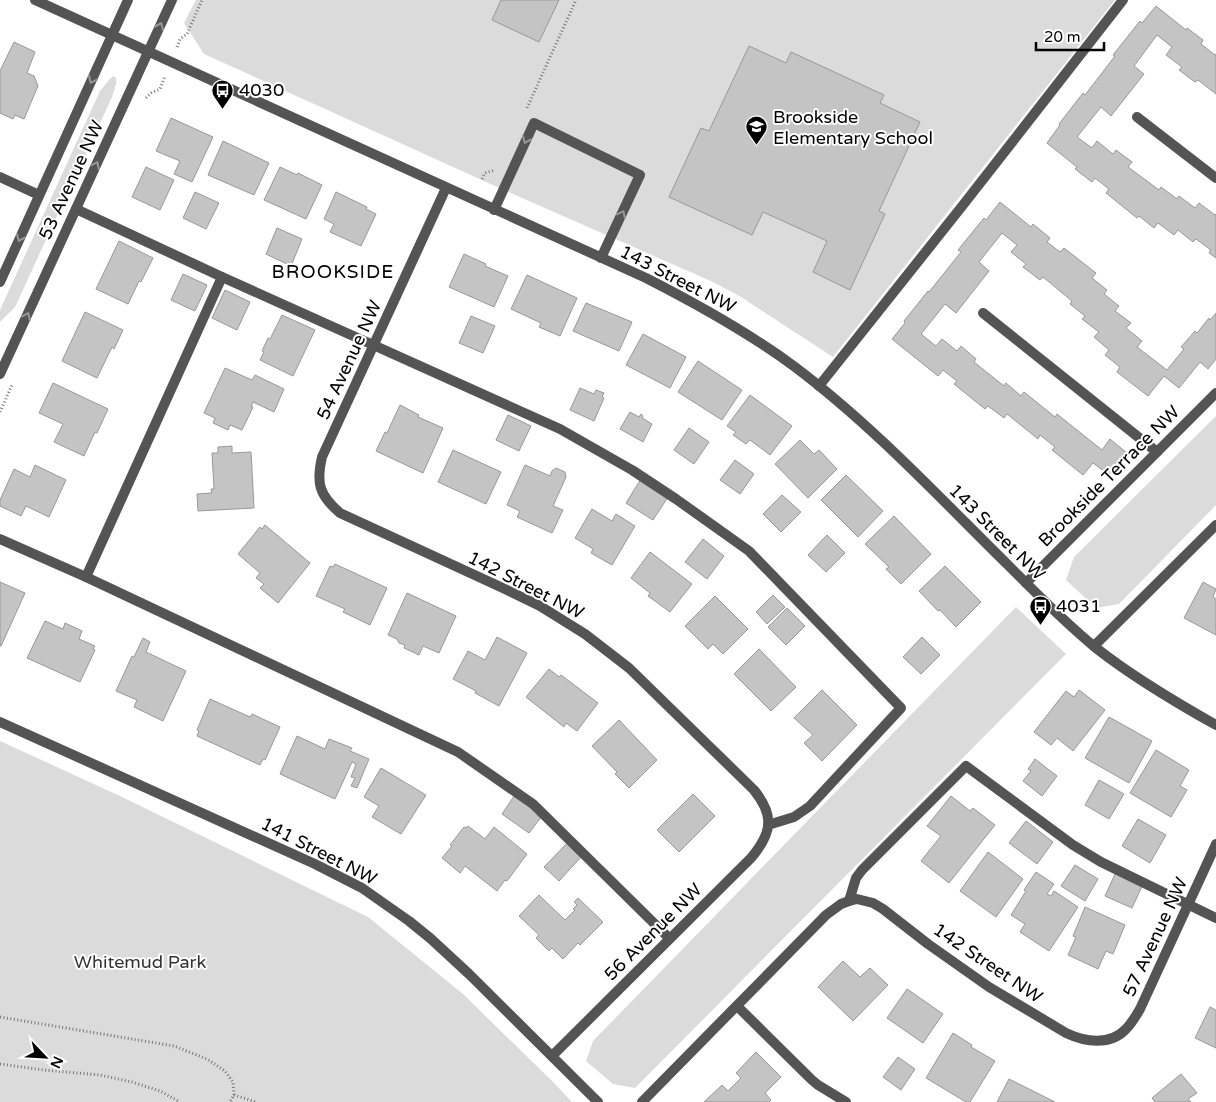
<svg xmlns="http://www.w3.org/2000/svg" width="1216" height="1102" font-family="'Varela Round',sans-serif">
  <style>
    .green { fill: #dbdbdb }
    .building { fill: #c4c4c4; stroke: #989898 }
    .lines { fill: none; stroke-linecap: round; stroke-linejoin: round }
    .path { stroke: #767676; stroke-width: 3; stroke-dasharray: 1 2.5; stroke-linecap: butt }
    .service { stroke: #545454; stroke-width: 10 }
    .minor { stroke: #545454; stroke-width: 10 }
    .tertiary { stroke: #545454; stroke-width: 10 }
    .oneway { stroke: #989898 }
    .labels { text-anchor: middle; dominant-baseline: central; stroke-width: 4; stroke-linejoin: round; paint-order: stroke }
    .poi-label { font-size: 18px; fill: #000; stroke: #fff; text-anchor: start }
    .street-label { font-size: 18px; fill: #000; stroke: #fff }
    .park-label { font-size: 18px; fill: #323232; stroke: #fff }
    .neighbourhood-label { font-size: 19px; letter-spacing: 1px; fill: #000; stroke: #fff }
  </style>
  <rect width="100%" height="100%" fill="#fff"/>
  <g class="green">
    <path d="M196 0H1115L833 357 741 297 713 282 495 186 204 54 184 23Z"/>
    <path d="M113 76 116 78V84L112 97 15 307 0 322V310L100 91 109 80Z"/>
    <path d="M1216 416V505L1119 604 1096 608 1066 580 1074 557Z"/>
    <path d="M1016 607 1066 654 635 1088 613 1084 586 1061 593 1041Z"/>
    <path d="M0 741 120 796 368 917 463 994 553 1082 572 1102H0Z"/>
  </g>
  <g class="building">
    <path d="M501 0H559L539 42 492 20Z"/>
    <path d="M1156 6 1186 30 1187 28 1203 40 1201 44 1215 55 1216 54V94L1198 80 1195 82 1179 70 1182 67 1166 55 1172 47 1157 35 1134 66 1144 74 1111 116 1101 107 1077 137 1092 148 1097 141 1113 154 1116 150 1132 162 1128 167 1159 190 1161 187 1177 199 1179 196 1195 208 1199 203 1215 215 1216 214V258L1209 253 1211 250 1196 239 1193 242 1178 230 1174 235 1158 223 1154 228 1139 216 1137 218 1106 193 1109 189 1095 178 1092 182 1075 169 1077 167 1047 143 1060 125 1059 124 1083 93 1085 95 1115 56 1113 55 1140 21 1142 23Z"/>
    <path d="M14 42 35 52 27 73 34 76 38 86 24 119 15 115 13 119 0 113V71Z"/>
    <path d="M749 46 786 63 791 52 884 95 880 103 920 122 879 211 885 214 850 290 813 272 827 241 763 212 752 235 669 197 701 128 709 131Z"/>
    <path d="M171 118 213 137 192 182 174 174 180 161 156 151Z"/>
    <path d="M223 141 269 163 254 195 208 175Z"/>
    <path d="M146 167 174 180 160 210 132 197Z"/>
    <path d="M280 167 297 175 298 173 322 185 306 219 264 200Z"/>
    <path d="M195 192 219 203 206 229 183 218Z"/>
    <path d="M336 192 367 207 366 209 376 214 361 246 330 232 334 224 324 219Z"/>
    <path d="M1000 202 1031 227 1033 224 1050 238 1047 242 1060 252 1064 248 1096 273 1092 278 1107 290 1104 294 1119 306 1115 311 1131 323 1126 328 1142 341 1137 347 1167 370 1184 349 1181 347 1195 331 1197 333 1209 318 1210 320 1216 313V359L1208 369 1200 362 1179 388 1164 376 1148 396 1117 372 1120 367 1105 355 1109 350 1094 337 1099 332 1082 319 1085 316 1070 304 1072 301 1043 277 1040 280 1023 267 1026 264 1011 252 1017 245 1002 233 979 262 989 271 956 313 945 304 921 334 936 346 942 339 957 351 961 346 976 359 974 362 1004 386 1006 383 1021 396 1024 392 1055 417 1057 414 1102 450 1110 439 1127 453 1109 475 1093 463 1083 475 1052 450 1055 447 1040 435 1038 439 1007 414 1004 418 988 406 985 409 954 384 957 381 943 370 938 376 892 339 905 323 904 321 928 291 929 292 961 252 958 250 984 218 986 220Z"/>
    <path d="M277 228 302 239 291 266 266 254Z"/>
    <path d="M119 241 153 258 141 282 139 281 128 304 96 289Z"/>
    <path d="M464 254 486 264 485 266 508 276 494 307 449 287Z"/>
    <path d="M183 274 207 285 195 311 171 300Z"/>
    <path d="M527 275 577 298 560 336 539 327 541 323 511 309Z"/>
    <path d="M225 290 250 302 237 330 212 318Z"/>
    <path d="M586 303 632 322 619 351 573 331Z"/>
    <path d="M85 312 123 330 114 349 112 347 97 378 62 361Z"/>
    <path d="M282 315 315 330 293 376 260 360 264 352 262 351 268 338 270 339Z"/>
    <path d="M471 316 495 326 483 353 459 343Z"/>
    <path d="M643 334 686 357 670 388 626 365Z"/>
    <path d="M698 361 742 390 722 420 678 392Z"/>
    <path d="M225 368 252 380 255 375 284 389 274 412 253 402 251 407H253L242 430 230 425 228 430 213 423 215 418 204 413Z"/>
    <path d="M53 383 108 409 97 433 95 432 84 456 54 442 63 424 39 413Z"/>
    <path d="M580 388 594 394 596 390 604 393 602 397 604 398 594 421 570 410Z"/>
    <path d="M750 395 792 426 770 455 750 440 746 444 733 435 736 432 727 426Z"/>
    <path d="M400 405 419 415 418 417 443 428 423 473 376 451 385 432 387 433Z"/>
    <path d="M630 412 639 417 641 414 643 416 642 418 652 424 643 442 620 429Z"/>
    <path d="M508 415 531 426 519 451 496 440Z"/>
    <path d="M689 428 709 442 694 464 674 450Z"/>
    <path d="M800 440 814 454 819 450 837 469 808 498 775 464Z"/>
    <path d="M232 446V453L251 452 254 508 198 511 197 494 212 493 211 489H214L212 453H218V447Z"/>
    <path d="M453 450 501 472 486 504 438 482Z"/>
    <path d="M735 460 754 474 740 494 720 480Z"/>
    <path d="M35 465 66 480 49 517 26 506 21 516 0 506V500L14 469 30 477Z"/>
    <path d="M525 465 550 476 552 471 556 468 565 472 566 477 553 506 563 510 552 533 517 517 520 511 507 505Z"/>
    <path d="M846 475 883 511 858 537 821 500Z"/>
    <path d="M641 479 668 497 653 520 626 503Z"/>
    <path d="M782 495 801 512 781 532 763 514Z"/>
    <path d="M592 509 612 521 616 514 635 526 612 565 591 553 593 549 575 538Z"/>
    <path d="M894 516 931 554 901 584 886 569 889 567 865 544Z"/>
    <path d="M265 525 310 563 278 603 260 588 264 584 256 578 260 573 238 554 260 527 262 529Z"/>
    <path d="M827 535 845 553 826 572 808 555Z"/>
    <path d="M703 539 724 556 707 579 685 562Z"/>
    <path d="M650 552 692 584 670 612 648 596 650 593 631 578Z"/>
    <path d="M335 564 387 588 370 625 343 612 345 609 316 596 330 566 333 567Z"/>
    <path d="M945 566 981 602 956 627 940 610 938 611 919 591Z"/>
    <path d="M0 582 25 593 1 646H0Z"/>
    <path d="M1203 582 1216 589 1213 597 1216 599V635L1184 618Z"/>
    <path d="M407 593 456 616 439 653 423 646 419 655 404 648 405 645 399 643 397 639 388 635Z"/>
    <path d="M773 595 785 607 767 624 756 612Z"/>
    <path d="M715 596 748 629 723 654 713 644 708 649 685 626Z"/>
    <path d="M787 608 805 626 786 645 768 627Z"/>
    <path d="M45 621 63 629 65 623 82 631 79 639 95 646 93 649 95 650 80 682 27 658Z"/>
    <path d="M497 637 527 653 499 706 475 693 476 691 453 679 468 651 485 660Z"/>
    <path d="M922 637 940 655 921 674 903 657Z"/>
    <path d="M143 638 150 642 146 652 186 671 163 721 134 707 137 700 116 691 132 656 134 657Z"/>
    <path d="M759 649 796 687 771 711 734 674Z"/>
    <path d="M549 669 559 677 561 675 598 703 577 731 566 723 564 727 526 697Z"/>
    <path d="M822 690 857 725 822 761 804 743 813 735 794 718Z"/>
    <path d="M1079 690 1105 710 1073 751 1057 738 1051 745 1034 732 1066 691 1074 697Z"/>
    <path d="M210 699 250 717 252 714 280 727 265 760 263 759 260 765 197 736 199 731 197 730Z"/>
    <path d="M1109 717 1152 741 1129 783 1085 758Z"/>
    <path d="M619 720 657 760 629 788 615 774 617 772 592 746Z"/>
    <path d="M297 736 325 749 329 739 352 748 350 751 369 759 357 788 351 786 355 778 351 777 356 764 352 762 335 799 280 774Z"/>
    <path d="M1156 750 1189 770 1180 786 1187 790 1171 817 1130 793Z"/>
    <path d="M1035 759 1057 776 1042 796 1023 781 1031 771 1028 769Z"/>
    <path d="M381 768 426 795 401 834 372 817 379 806 364 797Z"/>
    <path d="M1099 780 1124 794 1109 819 1085 805Z"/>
    <path d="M693 794 715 816 679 852 657 830Z"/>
    <path d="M514 796 542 816 529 833 502 814Z"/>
    <path d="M951 796 970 811 973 808 995 825 949 883 921 861 941 836 927 826Z"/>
    <path d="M1138 819 1166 835 1150 863 1122 846Z"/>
    <path d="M1026 821 1053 842 1037 864 1009 843Z"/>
    <path d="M468 826 485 839 494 827 527 854 507 881 505 880 497 891 465 866 460 873 442 858 452 846 450 845 464 827 466 828Z"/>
    <path d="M569 841 583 855 559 881 544 867Z"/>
    <path d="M988 852 1023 879 996 917 960 891Z"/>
    <path d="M1075 865 1098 879 1085 901 1061 886Z"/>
    <path d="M1036 872 1054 884 1047 894 1051 896 1054 891 1078 907 1049 951 1020 932 1025 924 1011 915 1026 891 1024 890Z"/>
    <path d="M1116 872 1143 884 1132 908 1105 896Z"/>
    <path d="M539 895 565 920 575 910 573 909 577 905 574 902 578 898 603 922 580 945 578 943 563 959 552 948 549 951 536 938 539 935 519 916Z"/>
    <path d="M1085 907 1125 925 1113 954 1106 951 1098 969 1068 955 1076 937 1073 936Z"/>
    <path d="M843 961 860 977 870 968 888 985 853 1021 818 987Z"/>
    <path d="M907 989 943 1014 923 1043 887 1018Z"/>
    <path d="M1210 1007 1216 1010V1048L1195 1038Z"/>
    <path d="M953 1033 972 1045 971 1047 995 1061 970 1102H966L926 1078Z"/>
    <path d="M756 1052 781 1077 765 1093 771 1100 769 1102H704L722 1085 728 1091 741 1078 736 1073Z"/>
    <path d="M898 1057 915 1069 901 1090 883 1077Z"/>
    <path d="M1181 1074 1197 1093 1188 1099 1191 1102H1155L1152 1098Z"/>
    <path d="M1009 1079 1055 1102H997Z"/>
  </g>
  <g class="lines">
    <g class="path">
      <path d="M177 47 180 39 187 34 202 0"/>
      <path d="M146 98 151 93 160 89 165 76"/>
      <path d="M527 108 576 0"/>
      <path d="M482 179 485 173 495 170"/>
      <path d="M0 412 12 385"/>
      <path d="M0 1017 174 1046 207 1059 225 1071 233 1082 234 1095 230 1102"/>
      <path d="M0 1064 44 1070 100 1075 132 1082 160 1091 180 1102"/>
      <path d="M234 1095 256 1102"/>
    </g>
    <g class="service">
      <path d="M1137 117 1216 178"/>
      <path d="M0 177 39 195"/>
      <path d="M76 209 222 277 560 429 632 470 676 499 749 551 901 708 810 806 794 817 768 825"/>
      <path d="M494 210 534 123 640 175 601 258"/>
      <path d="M983 313 1157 452"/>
      <path d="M819 386 963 205 1123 0"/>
      <path d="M0 539 86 577 458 752 533 804 669 938"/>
      <path d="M86 577 222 277"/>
      <path d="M849 901 856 878 862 870 966 766 1073 845 1101 862 1216 918"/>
      <path d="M737 1006 812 1080 818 1085 846 1102"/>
    </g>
    <g class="minor">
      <path d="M446 188 322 457C316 483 319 495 340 513L505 589 540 606 585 634 629 668 754 790C775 816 772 833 751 858L552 1056"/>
      <path d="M1026 583 1216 393"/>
      <path d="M1094 646 1216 525"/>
      <path d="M0 722 315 864 362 888 409 921 430 938 469 974 598 1102"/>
      <path d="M642 1102 826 915 841 904 849 901 857 899 873 903 883 909 928 944 989 987 1066 1033C1085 1042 1110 1046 1126 1029 1132 1023 1136 1016 1140 1009L1216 844"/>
    </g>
    <g class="tertiary">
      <path d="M35 0 646 278C697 304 748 332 795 367 872 425 939 497 1008 565 1036 593 1064 622 1096 648 1133 677 1175 702 1216 725"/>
      <path d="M0 282 128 0"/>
      <path d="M0 374 172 0"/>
    </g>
  </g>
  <defs><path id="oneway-chevron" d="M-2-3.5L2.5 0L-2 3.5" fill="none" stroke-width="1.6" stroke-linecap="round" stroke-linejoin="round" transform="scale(1.25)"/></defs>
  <g class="oneway">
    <use href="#oneway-chevron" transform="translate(160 26) rotate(-66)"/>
    <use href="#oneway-chevron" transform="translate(92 80) rotate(115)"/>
    <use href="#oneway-chevron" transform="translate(526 140) rotate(114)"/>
    <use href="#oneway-chevron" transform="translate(96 165) rotate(-65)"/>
    <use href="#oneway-chevron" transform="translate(622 214) rotate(-64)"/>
    <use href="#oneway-chevron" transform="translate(20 238) rotate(114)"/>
    <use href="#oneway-chevron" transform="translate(27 316) rotate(-65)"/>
  </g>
  <defs>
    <symbol id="bus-pin" viewBox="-11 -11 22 30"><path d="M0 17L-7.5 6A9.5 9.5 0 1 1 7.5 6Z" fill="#000" stroke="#fff"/><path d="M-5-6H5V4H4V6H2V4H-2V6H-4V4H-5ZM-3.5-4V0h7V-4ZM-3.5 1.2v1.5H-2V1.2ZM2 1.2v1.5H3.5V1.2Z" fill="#fff"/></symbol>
    <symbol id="school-pin" viewBox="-11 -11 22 30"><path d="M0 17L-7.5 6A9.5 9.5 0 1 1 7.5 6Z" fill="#000" stroke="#fff"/><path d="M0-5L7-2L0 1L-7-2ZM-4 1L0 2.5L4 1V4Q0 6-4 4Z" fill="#fff"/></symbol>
  </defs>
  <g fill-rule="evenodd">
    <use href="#bus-pin" x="210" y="78" width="25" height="34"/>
    <use href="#school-pin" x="744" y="114" width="25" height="34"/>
    <use href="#bus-pin" x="1028" y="594" width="25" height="34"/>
  </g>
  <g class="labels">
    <g class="poi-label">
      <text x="239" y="90">4030</text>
      <text x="773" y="117">Brookside<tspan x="773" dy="21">Elementary School</tspan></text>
      <text x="1056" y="606">4031</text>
    </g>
    <g class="street-label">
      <text transform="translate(71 180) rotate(-65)">53 Avenue NW</text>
      <text transform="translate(678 279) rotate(27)">143 Street NW</text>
      <text transform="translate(349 360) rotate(-65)">54 Avenue NW</text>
      <text transform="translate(1109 476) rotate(-45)">Brookside Terrace NW</text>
      <text transform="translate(997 532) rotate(45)">143 Street NW</text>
      <text transform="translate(526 585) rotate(27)">142 Street NW</text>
      <text transform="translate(319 851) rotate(27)">141 Street NW</text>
      <text transform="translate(653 932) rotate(-45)">56 Avenue NW</text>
      <text transform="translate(1155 937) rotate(-65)">57 Avenue NW</text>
      <text transform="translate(988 963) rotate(34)">142 Street NW</text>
    </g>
    <g class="park-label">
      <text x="140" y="962">Whitemud Park</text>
    </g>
    <g class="neighbourhood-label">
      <text x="333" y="272">BROOKSIDE</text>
    </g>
  </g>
  <g transform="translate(45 1057) rotate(115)" stroke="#ffffff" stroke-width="4" paint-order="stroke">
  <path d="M0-4L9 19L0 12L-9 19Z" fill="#000000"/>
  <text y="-8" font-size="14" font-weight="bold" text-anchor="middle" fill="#000000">N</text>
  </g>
  <path d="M1036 42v8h68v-8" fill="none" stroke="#000000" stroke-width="2.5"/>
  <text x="1044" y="42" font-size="15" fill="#000000" stroke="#ffffff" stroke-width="4" paint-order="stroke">20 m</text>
</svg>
